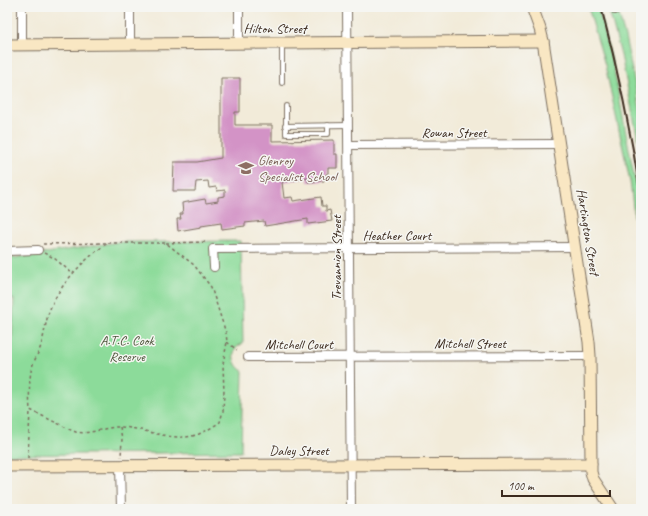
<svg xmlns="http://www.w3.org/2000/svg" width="648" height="516" font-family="Caveat,sans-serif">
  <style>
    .green { fill: #8cdb9a; stroke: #64825c }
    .building { fill: #d393c6 }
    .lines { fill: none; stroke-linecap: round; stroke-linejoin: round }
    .lane-casing { stroke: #7b6e5f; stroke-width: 6 }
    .street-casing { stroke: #7b6e5f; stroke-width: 10 }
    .secondary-casing { stroke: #7b6e5f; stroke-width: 13 }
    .path { stroke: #7b6e5f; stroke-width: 1.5; stroke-dasharray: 3 3; stroke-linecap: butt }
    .lane { stroke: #fff; stroke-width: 4 }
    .street { stroke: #fff; stroke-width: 8 }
    .secondary { stroke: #f9e7c3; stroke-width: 11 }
    .rail { stroke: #3b2a1e; stroke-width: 2 }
    .labels { text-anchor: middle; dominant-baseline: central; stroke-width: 3; stroke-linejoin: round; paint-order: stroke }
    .street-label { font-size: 14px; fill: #3b2a1e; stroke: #f6f6f2 }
    .education-label { font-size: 14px; fill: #785e54; stroke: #f6f6f2; text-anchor: start }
    .park-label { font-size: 14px; fill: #4f563d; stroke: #f6f6f2 }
  </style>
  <rect width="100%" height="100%" fill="#f6f6f2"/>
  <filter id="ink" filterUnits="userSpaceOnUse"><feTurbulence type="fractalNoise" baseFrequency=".025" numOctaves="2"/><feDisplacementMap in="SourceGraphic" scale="8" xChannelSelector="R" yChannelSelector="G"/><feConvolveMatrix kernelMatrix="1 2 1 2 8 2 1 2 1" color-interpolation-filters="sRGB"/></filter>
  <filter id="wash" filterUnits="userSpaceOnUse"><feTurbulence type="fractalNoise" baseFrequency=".012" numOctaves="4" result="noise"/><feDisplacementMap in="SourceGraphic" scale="16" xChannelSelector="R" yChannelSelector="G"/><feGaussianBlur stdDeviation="0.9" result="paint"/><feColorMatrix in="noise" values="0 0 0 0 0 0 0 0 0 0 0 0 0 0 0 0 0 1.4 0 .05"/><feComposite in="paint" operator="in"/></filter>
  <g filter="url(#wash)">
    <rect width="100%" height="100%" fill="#f2ebd9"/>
    <g class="green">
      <path d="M588 7H598L613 65 637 191 641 220V275L630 181 605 65Z"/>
      <path d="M608 7H617L625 37 641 113V155L621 55Z"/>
      <path d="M241 241 243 343C242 344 238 346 237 347 230 355 235 367 243 371L241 452 7 455V361H11L14 299H7V259L118 242Z"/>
    </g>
    <g id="blocks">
      <path class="building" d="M221 78H240V112H235V125H272V141L334 140V154H337V168H328V174H326V177H325L324 181 308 182V178L282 182 284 198 292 197 293 201 321 197 322 206H326V211L330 210 332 221 308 224V219L265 226 264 221 245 223V226L222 229 221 223 201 226V227L178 231 177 219H181L180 214H183L182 203 205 199 206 203 218 201V197L225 196V190L217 191 216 187 209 188 208 181 196 182 195 191H173L174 162H197L221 158Z"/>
    </g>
  </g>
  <g filter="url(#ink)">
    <use href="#blocks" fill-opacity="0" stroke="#7b6e5f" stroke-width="1"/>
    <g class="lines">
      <defs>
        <g id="lane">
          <path d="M613 7 615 12"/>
          <path d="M282 43V83"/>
          <path d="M286 106V134H328V125"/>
          <path d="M285 126 349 125"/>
        </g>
        <g id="street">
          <path d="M22 7V45"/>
          <path d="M130 7V44"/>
          <path d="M239 7V43"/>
          <path d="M347 7 351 509"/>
          <path d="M349 145 559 144"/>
          <path d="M7 251 38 250"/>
          <path d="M214 267 213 249 575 247"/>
          <path d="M248 357 590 356"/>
          <path d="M120 465 121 509"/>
        </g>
        <g id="secondary">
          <path d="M532 7 540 29 543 41 589 342 590 356 591 464V472L593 479 613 509"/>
          <path d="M7 45 543 41"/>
          <path d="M7 466 591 464"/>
        </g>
      </defs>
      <use href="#lane" class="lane-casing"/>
      <use href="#street" class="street-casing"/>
      <use href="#secondary" class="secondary-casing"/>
      <g class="path">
        <path d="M108 243H166L194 265 211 287 226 333 227 342 223 364 224 394 223 411 220 422C214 426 207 431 199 434 172 444 145 427 118 427 104 427 91 435 76 432 70 430 63 426 57 423 48 419 39 414 30 410 29 399 29 377 32 367 35 358 40 351 42 342 45 331 46 319 50 309 59 285 87 256 108 243Z"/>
        <path d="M166 243 208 242"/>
        <path d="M43 244 107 243"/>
        <path d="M44 253 54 258 73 274"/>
        <path d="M227 342 237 350"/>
        <path d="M120 427 122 439 121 457"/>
        <path d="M28 458 30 410"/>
      </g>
      <use href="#lane" class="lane"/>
      <use href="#street" class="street"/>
      <use href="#secondary" class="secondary"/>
      <path class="rail" d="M601 7C618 70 631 133 641 197"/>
    </g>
  </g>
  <defs>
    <symbol id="school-bare" viewBox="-9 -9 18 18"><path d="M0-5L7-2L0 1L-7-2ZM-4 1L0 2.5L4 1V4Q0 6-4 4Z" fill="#8d6e63" stroke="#f6f6f2" stroke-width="2.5" paint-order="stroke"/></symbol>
  </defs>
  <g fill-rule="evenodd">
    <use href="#school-bare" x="235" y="157" width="22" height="22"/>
  </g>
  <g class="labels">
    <g class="street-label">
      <text x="275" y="28">Hilton Street</text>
      <text x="454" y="132">Rowan Street</text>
      <text transform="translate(588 232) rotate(81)">Hartington Street</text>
      <text x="397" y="235">Heather Court</text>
      <text transform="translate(336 258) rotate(-90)">Trevannion Street</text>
      <text x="470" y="343">Mitchell Street</text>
      <text x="299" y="344">Mitchell Court</text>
      <text x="299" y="450">Daley Street</text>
    </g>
    <g class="education-label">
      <text x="258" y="160">Glenroy<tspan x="258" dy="16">Specialist School</tspan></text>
    </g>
    <g class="park-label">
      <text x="127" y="340">A.T.C. Cook<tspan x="127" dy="16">Reserve</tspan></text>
    </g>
  </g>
  <rect width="648" height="516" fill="none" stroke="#f6f6f2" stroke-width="24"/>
  <path d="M502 490v6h108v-6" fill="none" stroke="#3b2a1e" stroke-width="2"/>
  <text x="508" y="490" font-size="12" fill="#3b2a1e" stroke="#f6f6f2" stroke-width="3" paint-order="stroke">100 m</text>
</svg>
